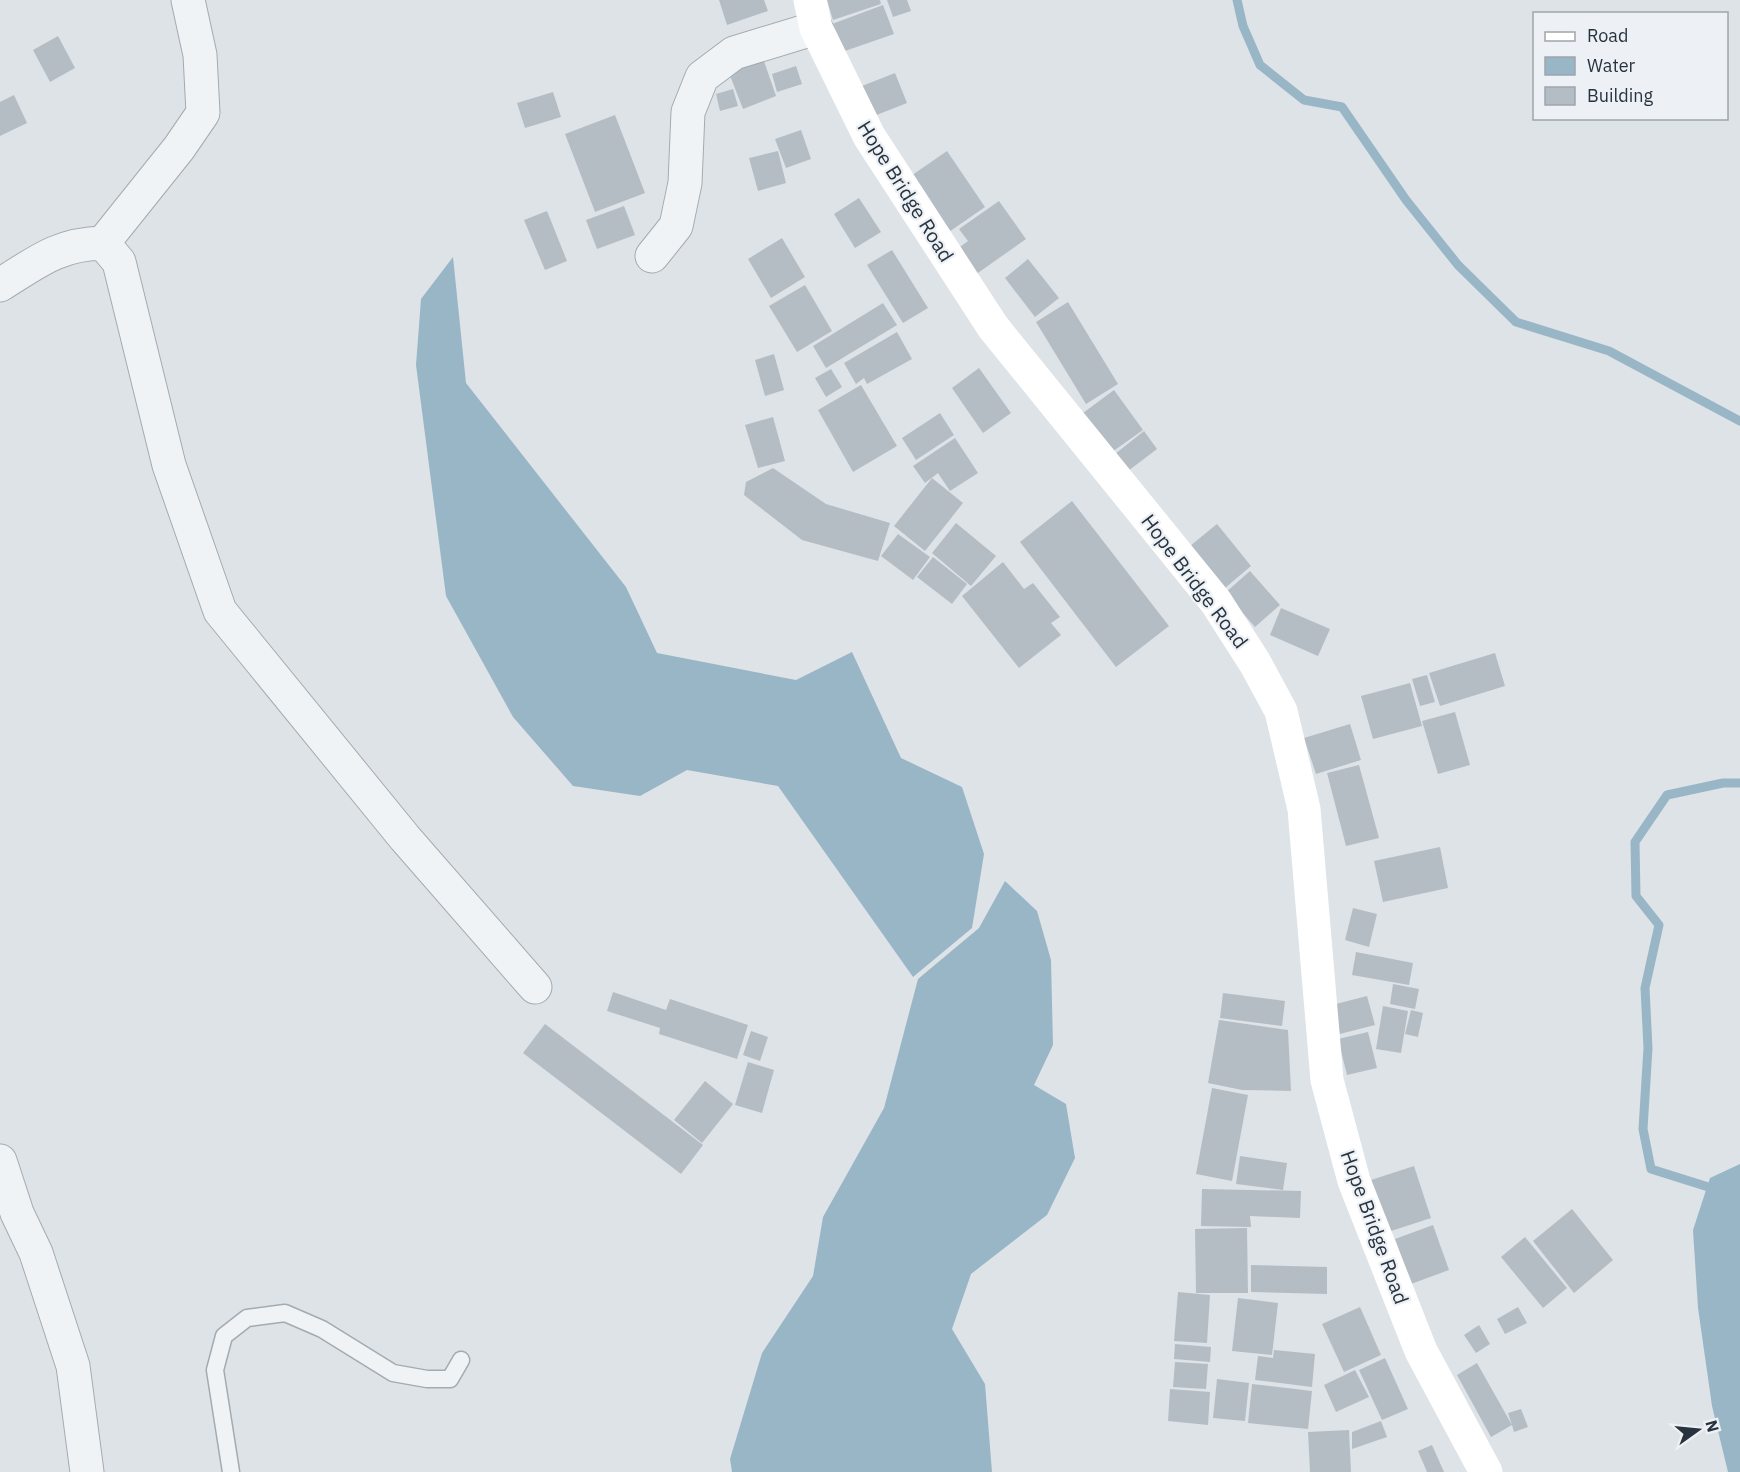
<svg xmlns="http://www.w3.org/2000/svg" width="1740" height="1472" font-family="'IBM Plex Sans',sans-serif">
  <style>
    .water { fill: #99b6c7 }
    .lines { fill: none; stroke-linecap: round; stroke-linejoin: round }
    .stream { stroke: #99b6c7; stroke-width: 9 }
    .building { fill: #b5bdc4 }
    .service-casing { stroke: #a3abb1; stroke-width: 19 }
    .minor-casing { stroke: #a3abb1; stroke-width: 35 }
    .service { stroke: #f0f3f6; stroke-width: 16 }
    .minor { stroke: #f0f3f6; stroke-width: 33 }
    .secondary { stroke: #fff; stroke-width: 33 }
    .labels { text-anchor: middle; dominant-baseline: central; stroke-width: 4.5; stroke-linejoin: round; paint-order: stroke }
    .street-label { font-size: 20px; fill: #27333e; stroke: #edf1f5 }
  </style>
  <rect width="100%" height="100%" fill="#dee3e7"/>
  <g class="water">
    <path d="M453 257 466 383 626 587 657 653 796 680 852 652 901 758 962 787 984 854 972 928 913 977 778 786 687 770 640 796 573 786 513 717 446 596 416 365 421 299Z"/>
    <path d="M1005 881 1037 911 1051 960 1053 1045 1034 1085 1066 1104 1075 1158 1047 1215 971 1274 952 1329 985 1384 992 1472H732L730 1459 762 1353 813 1276 823 1217 884 1108 918 979 979 928Z"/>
    <path d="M1740 1164V1472H1728L1712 1406 1698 1308 1693 1230 1710 1178Z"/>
  </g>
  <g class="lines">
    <g class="stream">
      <path d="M1237 0 1243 26 1260 65 1304 100 1342 107 1406 200 1458 265 1516 322 1609 351 1740 421"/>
      <path d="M1740 783H1723L1667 795 1635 842 1636 896 1659 925 1645 988 1648 1048 1643 1129 1651 1169 1740 1197"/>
    </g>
  </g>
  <g class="building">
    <path d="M719 0H764L768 11 727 25Z"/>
    <path d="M827 0H880L881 4 833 20Z"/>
    <path d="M887 0H907L911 11 893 17Z"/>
    <path d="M883 5 894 34 842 52 832 24Z"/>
    <path d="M58 36 75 68 50 82 33 50Z"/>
    <path d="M764 61 776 96 743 109 729 73Z"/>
    <path d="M796 66 802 84 777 92 772 74Z"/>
    <path d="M895 73 907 103 874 116 862 86Z"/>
    <path d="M733 89 738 106 720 111 716 94Z"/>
    <path d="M553 92 561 117 525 128 517 103Z"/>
    <path d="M14 95 27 123 0 136V102Z"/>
    <path d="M615 115 645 193 595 212 565 134Z"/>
    <path d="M801 130 811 159 786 168 775 139Z"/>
    <path d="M778 151 786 183 758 191 749 158Z"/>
    <path d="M947 151 985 207 946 234 908 178Z"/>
    <path d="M859 198 881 232 855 248 834 214Z"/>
    <path d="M999 201 1026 239 975 275 957 249 968 241 959 229Z"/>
    <path d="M624 206 635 235 597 249 586 220Z"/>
    <path d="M547 211 567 261 545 270 524 220Z"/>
    <path d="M782 238 805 277 771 298 748 259Z"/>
    <path d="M892 250 928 308 903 323 867 265Z"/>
    <path d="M1028 259 1059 298 1035 317 1005 278Z"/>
    <path d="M805 285 832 331 797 352 769 306Z"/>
    <path d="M1068 302 1118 384 1086 404 1036 322Z"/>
    <path d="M883 303 897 325 826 368 813 346Z"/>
    <path d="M897 332 912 359 867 384 864 378 856 384 844 363Z"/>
    <path d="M774 354 784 390 765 396 755 360Z"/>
    <path d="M979 368 1011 413 983 433 952 388Z"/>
    <path d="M831 369 842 387 826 397 815 378Z"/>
    <path d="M861 385 897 446 853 472 818 410Z"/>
    <path d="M1114 390 1143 430 1112 452 1083 413Z"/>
    <path d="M940 413 954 435 916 460 902 438Z"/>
    <path d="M773 417 785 461 758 468 745 425Z"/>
    <path d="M1144 431 1157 449 1128 471 1115 454Z"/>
    <path d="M955 438 978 473 950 491 938 473 925 483 913 466Z"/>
    <path d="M773 468 826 504 890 523 878 561 802 540 744 495 746 482Z"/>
    <path d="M932 478 963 503 925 551 894 526Z"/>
    <path d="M1072 501 1169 626 1116 667 1020 542Z"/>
    <path d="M956 523 996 556 971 586 932 553Z"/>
    <path d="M1217 524 1251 566 1225 588 1190 546Z"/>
    <path d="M898 534 930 557 913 580 881 556Z"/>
    <path d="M933 557 967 584 952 604 917 577Z"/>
    <path d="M1003 562 1024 589 1033 583 1060 617 1051 623 1061 635 1019 668 962 596Z"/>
    <path d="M1250 571 1280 605 1255 627 1225 593Z"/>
    <path d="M1281 608 1330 629 1318 656 1270 635Z"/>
    <path d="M1495 653 1505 686 1440 706 1429 673Z"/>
    <path d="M1427 675 1435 702 1420 706 1412 679Z"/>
    <path d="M1410 683 1422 726 1373 739 1361 696Z"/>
    <path d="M1455 712 1470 765 1438 774 1422 721Z"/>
    <path d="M1350 724 1361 760 1316 774 1304 738Z"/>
    <path d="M1359 765 1379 838 1346 846 1327 773Z"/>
    <path d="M1440 847 1448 888 1383 902 1374 861Z"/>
    <path d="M1353 908 1377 914 1369 947 1345 940Z"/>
    <path d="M1356 952 1413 963 1409 985 1352 975Z"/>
    <path d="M1393 984 1419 989 1415 1009 1390 1004Z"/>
    <path d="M613 992 666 1010 670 999 748 1025 737 1059 659 1034 660 1028 607 1011Z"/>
    <path d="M1223 993 1285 1001 1282 1026 1220 1018Z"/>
    <path d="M1367 996 1375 1025 1340 1034 1332 1005Z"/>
    <path d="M1383 1006 1408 1011 1401 1053 1376 1049Z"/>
    <path d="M1411 1010 1423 1013 1418 1037 1405 1034Z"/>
    <path d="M1219 1020 1288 1030 1291 1091 1242 1090 1208 1083Z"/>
    <path d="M545 1024 703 1145 681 1174 523 1053Z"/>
    <path d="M751 1031 768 1037 760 1061 743 1055Z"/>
    <path d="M1368 1032 1377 1068 1347 1075 1338 1039Z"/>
    <path d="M748 1062 774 1070 762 1113 735 1105Z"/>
    <path d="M705 1081 733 1104 702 1143 674 1120Z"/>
    <path d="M1212 1088 1248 1095 1232 1181 1196 1174Z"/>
    <path d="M1240 1156 1287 1163 1283 1190 1236 1184Z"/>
    <path d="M1414 1166 1431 1218 1385 1233 1368 1181Z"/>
    <path d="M1202 1189 1301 1191 1300 1218 1250 1216 1251 1227 1201 1226Z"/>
    <path d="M1572 1209 1613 1260 1574 1293 1533 1241Z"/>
    <path d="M1433 1225 1449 1270 1411 1284 1395 1239Z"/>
    <path d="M1247 1228 1248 1293H1196L1195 1229Z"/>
    <path d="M1525 1237 1567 1288 1543 1308 1501 1257Z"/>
    <path d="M1251 1265 1327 1267V1294L1251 1292Z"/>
    <path d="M1178 1292 1210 1295 1207 1343 1174 1341Z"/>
    <path d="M1238 1298 1278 1303 1272 1355 1232 1351Z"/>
    <path d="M1360 1307 1381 1355 1344 1372 1322 1324Z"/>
    <path d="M1518 1307 1527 1323 1505 1334 1497 1319Z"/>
    <path d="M1479 1325 1490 1344 1476 1353 1464 1335Z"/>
    <path d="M1175 1344 1211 1347 1210 1362 1174 1359Z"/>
    <path d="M1274 1350 1315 1354 1312 1387 1255 1380 1258 1356 1273 1358Z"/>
    <path d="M1385 1358 1408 1409 1382 1420 1359 1370Z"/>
    <path d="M1175 1362 1208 1364 1206 1389 1173 1387Z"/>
    <path d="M1477 1363 1512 1425 1508 1413 1521 1409 1528 1427 1514 1432 1512 1425 1491 1437 1457 1375Z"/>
    <path d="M1355 1370 1369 1397 1336 1412 1324 1385Z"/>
    <path d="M1217 1379 1249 1383 1245 1421 1213 1418Z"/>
    <path d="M1252 1384 1312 1391 1308 1429 1248 1423Z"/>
    <path d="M1170 1389 1210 1392 1208 1425 1168 1421Z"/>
    <path d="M1381 1421 1387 1437 1352 1449V1432Z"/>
    <path d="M1349 1430 1351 1472H1310L1308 1432Z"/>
    <path d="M1432 1445 1444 1472H1427L1418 1451Z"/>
  </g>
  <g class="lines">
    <defs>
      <path id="service" d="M231 1472 215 1370 224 1336 247 1318 285 1313 322 1329 393 1373 427 1379H450L461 1360"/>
      <g id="minor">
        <path d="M103 243 179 148 203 113 200 55 188 0"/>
        <path d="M652 256 676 226 685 183 688 112 702 77 734 53 816 28"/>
        <path d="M0 285C37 262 58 244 103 243L119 262 169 465 220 611 405 838 535 987"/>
        <path d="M0 1161 17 1213 36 1253 73 1366 87 1472"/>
      </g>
    </defs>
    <use href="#service" class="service-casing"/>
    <use href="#minor" class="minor-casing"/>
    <use href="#service" class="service"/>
    <use href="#minor" class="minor"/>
    <path class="secondary" d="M810 0 816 28 869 136 993 327 1216 602 1255 663 1281 711 1304 809 1327 1080 1354 1181 1421 1351 1486 1472"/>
  </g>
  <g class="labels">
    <g class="street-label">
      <text transform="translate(906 191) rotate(58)">Hope Bridge Road</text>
      <text transform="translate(1195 581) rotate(53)">Hope Bridge Road</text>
      <text transform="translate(1375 1227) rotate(70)">Hope Bridge Road</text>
    </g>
  </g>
  <rect x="1533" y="12" width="195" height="108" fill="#edf1f5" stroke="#9ea5ac" stroke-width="1.5"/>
  <rect x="1545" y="32" width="30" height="9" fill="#ffffff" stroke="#9ea5ac" stroke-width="1.5"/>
  <text x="1587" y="42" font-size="18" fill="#27333e">Road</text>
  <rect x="1545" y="57" width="30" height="18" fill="#99b6c7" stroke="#9ea5ac" stroke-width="1.5"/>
  <text x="1587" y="72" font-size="18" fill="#27333e">Water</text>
  <rect x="1545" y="87" width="30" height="18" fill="#b5bdc4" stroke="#9ea5ac" stroke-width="1.5"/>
  <text x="1587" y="102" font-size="18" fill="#27333e">Building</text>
  <g transform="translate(1698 1430) rotate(75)" stroke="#edf1f5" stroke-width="4.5" paint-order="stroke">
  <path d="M0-4.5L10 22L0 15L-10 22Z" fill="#27333e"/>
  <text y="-9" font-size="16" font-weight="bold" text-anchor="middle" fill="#27333e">N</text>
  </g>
</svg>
